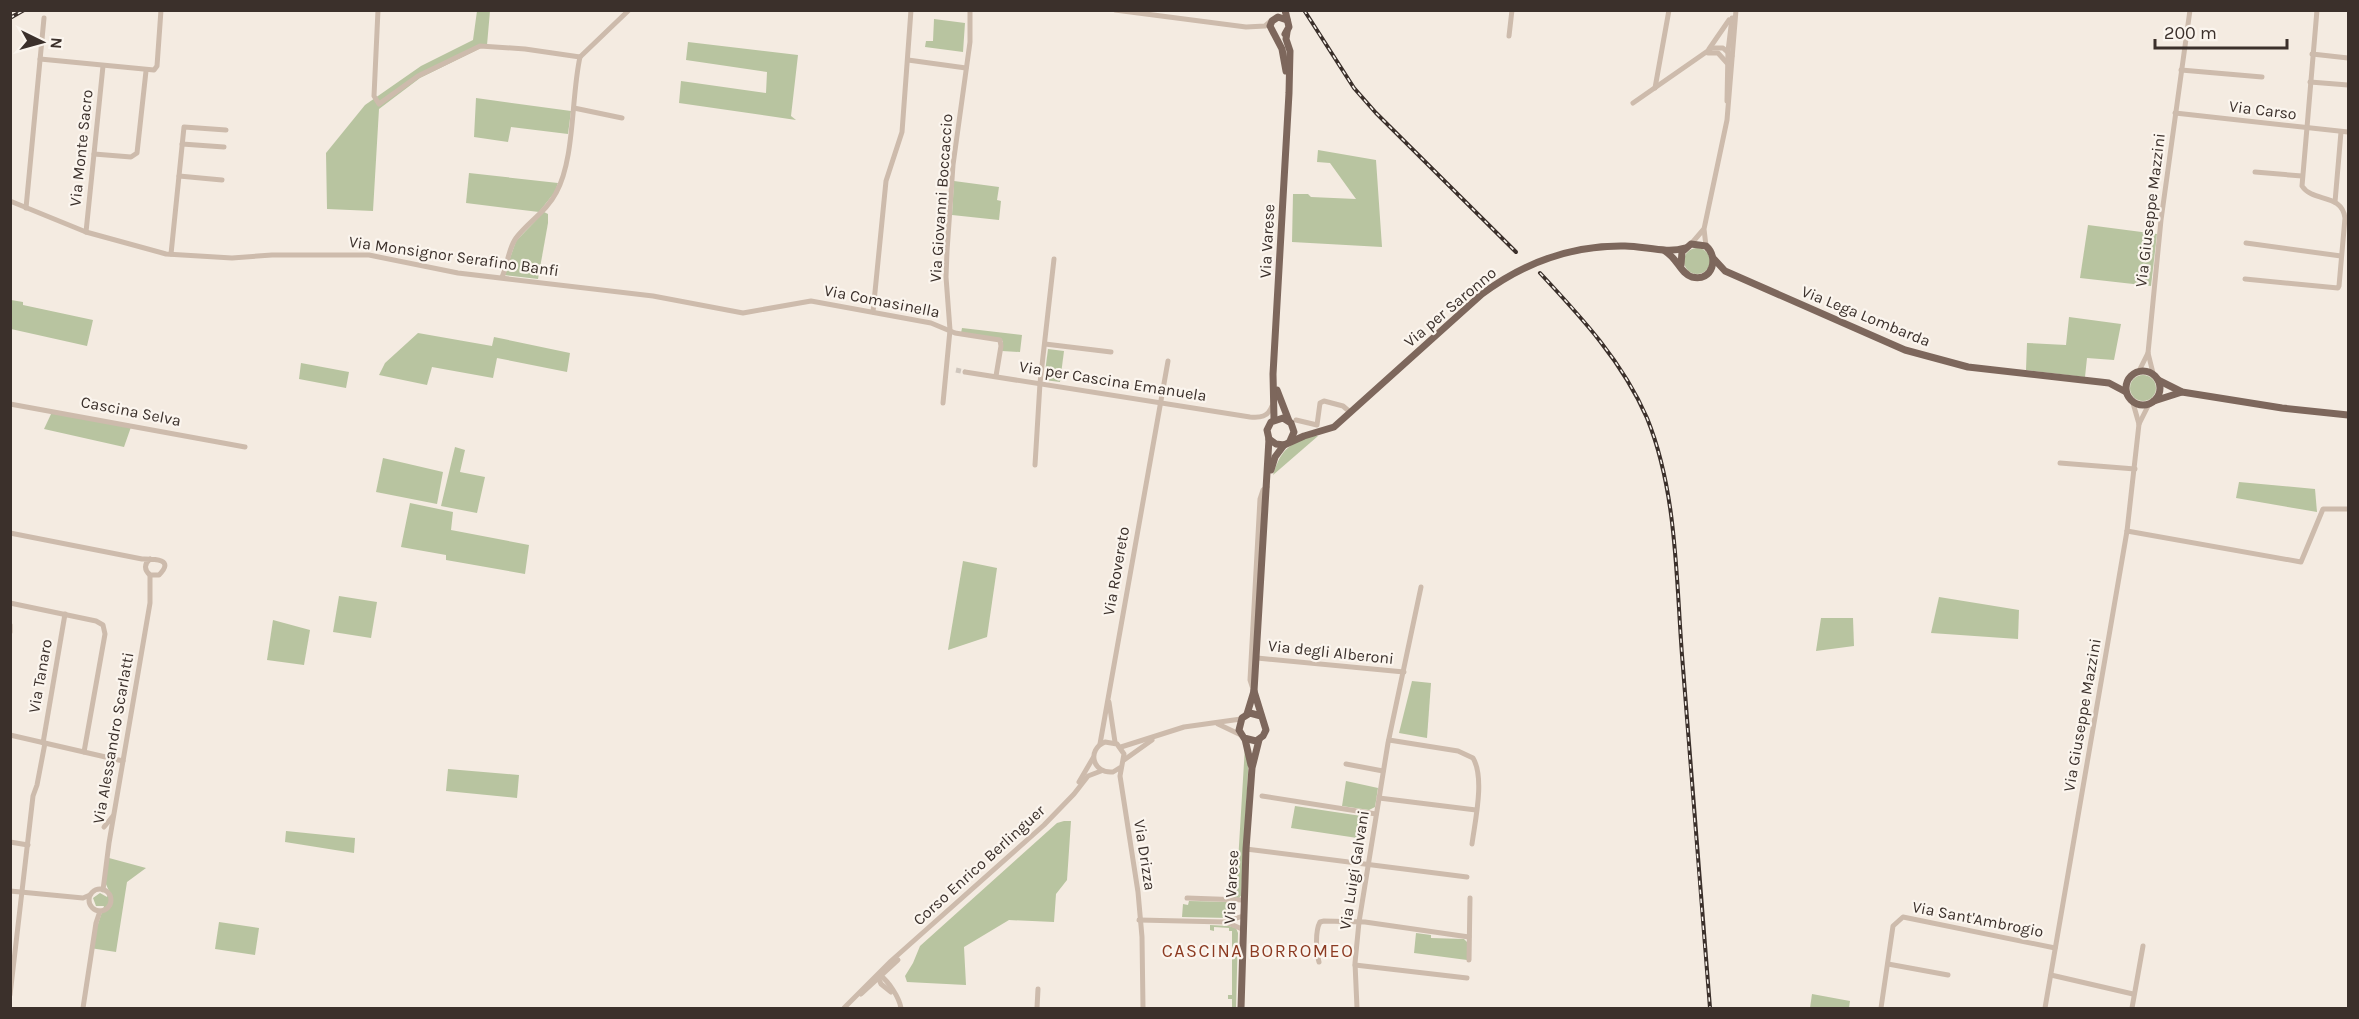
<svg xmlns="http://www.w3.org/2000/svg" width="2359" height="1019" font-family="Karla,sans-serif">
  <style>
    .green { fill: #b8c4a0 }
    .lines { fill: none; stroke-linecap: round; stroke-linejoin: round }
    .minor-tunnel { stroke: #cfc6bd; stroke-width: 5; stroke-dasharray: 5 2.5; stroke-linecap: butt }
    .minor { stroke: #cdbbac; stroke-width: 5 }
    .major { stroke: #7d675c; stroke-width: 7 }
    .rail-casing { stroke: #3b302b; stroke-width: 4 }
    .rail { stroke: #fbf5ee; stroke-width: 1.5; stroke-dasharray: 4.5; stroke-linecap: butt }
    .labels { text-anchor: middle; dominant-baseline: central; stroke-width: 4.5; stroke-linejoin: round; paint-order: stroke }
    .street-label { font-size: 16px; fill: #3b302b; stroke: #fbf5ee }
    .neighbourhood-label { font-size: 18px; letter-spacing: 1.5px; fill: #8c3b22; stroke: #fbf5ee }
  </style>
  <rect width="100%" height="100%" fill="#f4ebe1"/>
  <g class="green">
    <path d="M477 11H490L487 45 420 78 379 109 373 211 327 209 326 153 365 105 421 66 473 40Z"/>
    <path d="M934 19 965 23 963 52 925 47 926 41H933Z"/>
    <path d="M688 42 798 55 791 116 796 120 679 103 681 81 766 93 767 72 686 60Z"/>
    <path d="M476 98 571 111 568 134 511 127 508 142 474 137Z"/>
    <path d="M1318 150 1376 160 1382 247 1292 242 1293 194H1308L1311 197 1356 199 1330 163 1317 162Z"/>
    <path d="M469 173 558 183 555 192 539 212 466 203Z"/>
    <path d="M954 181 999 187 997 200 1001 201 999 220 952 215Z"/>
    <path d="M544 212 548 214V223L538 279 504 275 516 241Z"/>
    <path d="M2088 225 2157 234 2151 286 2080 278Z"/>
    <circle cx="1697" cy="261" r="13"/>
    <path d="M11 300 23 302V305L93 320 87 346 11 329Z"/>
    <path d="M2069 317 2121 324 2114 360 2087 358 2085 377 2026 370 2027 343 2066 345Z"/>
    <path d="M962 328 1022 335 1020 352 1002 351 1003 341 961 333Z"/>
    <path d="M418 333 492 346 494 337 570 353 567 372 497 358 493 378 432 367 427 385 379 375 385 363Z"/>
    <path d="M1048 349 1064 351 1060 382 1044 380Z"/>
    <path d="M301 363 349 372 346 388 299 379Z"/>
    <circle cx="2143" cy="388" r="13"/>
    <path d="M52 412 131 427 124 447 44 429Z"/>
    <path d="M1309 436H1318L1273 475C1280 452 1287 445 1309 436Z"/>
    <path d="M455 447 465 450 460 472 485 477 477 513 441 506Z"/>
    <path d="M383 458 443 472 437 504 376 492Z"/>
    <path d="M2239 482 2315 489 2317 512 2236 498Z"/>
    <path d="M410 503 453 512 451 530 529 545 525 574 446 560V555L401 547Z"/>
    <path d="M963 561 997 568 987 637 948 650Z"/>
    <path d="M339 596 377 602 371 638 333 632Z"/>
    <path d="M1939 597 2019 610 2018 639 1931 633Z"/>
    <path d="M1821 618H1853L1854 646 1816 651Z"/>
    <path d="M273 620 310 630 304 665 267 660Z"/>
    <path d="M1412 681 1431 683 1427 738 1399 733Z"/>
    <path d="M1245 746 1248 755V773L1241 896 1238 899 1232 898 1231 895H1236Z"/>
    <path d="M448 769 519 775 517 798 446 791Z"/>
    <path d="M1346 781 1378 788 1375 807 1369 810 1342 806Z"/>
    <path d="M1295 806 1368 817 1364 839 1291 828Z"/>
    <path d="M1064 821H1071L1067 880 1056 894 1054 922 1009 920 964 947 966 985 907 982 905 976 913 963 920 946 1057 823Z"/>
    <path d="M286 831 355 838 354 853 285 842Z"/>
    <path d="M109 858 146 868 127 882 116 952 90 948 104 906H96L93 898 100 893 107 897 109 891 105 882Z"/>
    <path d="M1189 901 1233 902 1237 904V914L1229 918 1182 917 1183 904 1188 905Z"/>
    <path d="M219 922 259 928 255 955 215 949Z"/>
    <path d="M1210 925 1229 926 1236 928 1238 933 1236 1008H1232V999H1228V995H1232V931H1229V928L1214 927V931L1210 930Z"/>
    <path d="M1416 933 1431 935V938L1464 939 1467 942V960L1414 953Z"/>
    <path d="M1812 994 1850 1001 1849 1008H1810Z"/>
  </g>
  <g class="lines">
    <path class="minor-tunnel" d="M956 370 965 372"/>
    <g class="minor">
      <path d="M378 10 374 96 379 104 418 76 480 46 525 49 580 57"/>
      <path d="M1115 10 1246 27 1265 26 1272 20"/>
      <path d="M1509 36 1512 10"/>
      <path d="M1709 49 1729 20"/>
      <path d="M1708 53H1718L1727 63"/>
      <path d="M2312 54 2348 58"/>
      <path d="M580 57 629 10"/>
      <path d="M40 59 154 70 157 66 161 10"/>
      <path d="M908 60 966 68"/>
      <path d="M2181 70 2262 77"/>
      <path d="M2310 82 2348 85"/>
      <path d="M1655 88 1669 10"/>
      <path d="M1727 101 1728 51 1732 18"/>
      <path d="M1633 103 1712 48H1723L1732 56"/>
      <path d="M574 108 622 118"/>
      <path d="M2175 113 2348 132"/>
      <path d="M182 144 224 147"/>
      <path d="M94 154 131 157 137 153 146 71"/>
      <path d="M2255 172 2302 176"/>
      <path d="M179 176 222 180"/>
      <path d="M10 201 86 232 166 254 232 258 272 255H369L458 273 653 296 743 313 811 301 931 323 955 333 1000 340 1001 346 996 376"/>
      <path d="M2335 202 2341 132"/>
      <path d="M26 208 44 18"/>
      <path d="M86 232 103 66"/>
      <path d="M2246 243 2341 256"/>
      <path d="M1691 244 1703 230"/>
      <path d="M1706 246 1704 229 1727 120 1736 10"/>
      <path d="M171 254 184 127 226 130"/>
      <path d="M502 277C508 264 508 249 516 238 528 222 547 211 556 193 575 159 571 97 580 57"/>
      <path d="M2245 279 2338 288 2339 286 2345 218C2342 193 2313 203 2302 186L2317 10"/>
      <path d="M873 312 886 181 902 132 911 10"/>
      <path d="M1045 344 1111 352"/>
      <path d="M2139 371 2148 353"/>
      <path d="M965 372 1250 417C1260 418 1268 417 1272 406"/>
      <path d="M2153 373 2148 353 2161 220 2190 10"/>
      <path d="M943 403 950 330 946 277 947 251 953 165 970 42V10"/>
      <path d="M10 404 245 447"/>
      <path d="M1296 420 1317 425 1320 403 1324 401 1343 406 1350 412"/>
      <path d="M2139 424 2149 404"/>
      <path d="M2060 463 2135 469"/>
      <path d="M1035 465 1040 383 1054 259"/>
      <path d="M2127 531 2301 562 2323 509H2348"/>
      <path d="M10 533 142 559C152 559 176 558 159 575H150C144 570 144 564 150 559"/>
      <path d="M10 603 96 621 103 625 105 634 84 752"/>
      <path d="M10 625V632"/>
      <path d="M1257 658 1404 672"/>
      <path d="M1253 689 1250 680 1260 499 1263 490 1267 487"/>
      <path d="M1109 702 1115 742"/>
      <path d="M1218 724 1241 735"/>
      <path d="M10 735 123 761"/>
      <path d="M1389 740 1458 751 1473 758C1485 778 1475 821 1472 844"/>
      <path d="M43 743 65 614"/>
      <path d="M1100 744 1168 361"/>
      <path d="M1121 747 1184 727 1241 719"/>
      <path d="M1124 760 1152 740"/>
      <path d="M1346 764 1383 771"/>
      <path d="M1121 767 1113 772C1093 774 1086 750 1105 742L1117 744 1124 754 1120 776 1138 892 1142 937 1143 1008"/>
      <path d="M1079 782 1093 758"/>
      <path d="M1262 796 1376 814"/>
      <path d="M1379 798 1476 810"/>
      <path d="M104 827 113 816"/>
      <path d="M10 842 28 845"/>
      <path d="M1246 849 1467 877"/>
      <circle cx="100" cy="900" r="11"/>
      <path d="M103 890 109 843 150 603V575"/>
      <path d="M10 891 83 898 90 895"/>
      <path d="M1187 898 1243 900"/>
      <path d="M1139 920 1225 922 1243 916"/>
      <path d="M1226 922 1242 929"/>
      <path d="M1469 960 1470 898"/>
      <path d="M1319 962C1316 952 1315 931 1320 922L1324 921 1365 922 1469 937"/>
      <path d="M1888 964 1948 975"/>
      <path d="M1355 965 1467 978"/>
      <path d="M880 975C889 982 899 997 901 1008"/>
      <path d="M2051 975 2133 994"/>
      <path d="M878 977 881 984 891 992"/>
      <path d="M861 994 898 960"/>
      <path d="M10 995 33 796 37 785 45 743"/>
      <path d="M83 1008 96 923 100 911"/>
      <path d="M844 1008 891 961 1044 825 1074 794 1088 776 1101 771"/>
      <path d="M1037 1008 1038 989"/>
      <path d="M1357 1008 1355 963 1359 922 1388 743 1421 587"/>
      <path d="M1881 1008 1893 926 1903 917 2055 948"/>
      <path d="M2045 1008 2127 531 2139 424 2133 403"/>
      <path d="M2132 1008 2143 946"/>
    </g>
    <g class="major">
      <path d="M1285 10 1289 27 1285 34"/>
      <path d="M1286 71 1282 49 1270 26 1272 21 1278 17 1287 20"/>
      <path d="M1665 251C1677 258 1681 274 1692 277 1713 282 1719 257 1706 246L1691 244 1682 252 1681 265"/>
      <path d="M1714 259 1725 271 1905 350 1968 367 2109 383 2126 392"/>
      <circle cx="2143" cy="388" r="17"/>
      <path d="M2158 380 2182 392 2282 408 2348 415"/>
      <path d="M1277 390 1289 421"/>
      <path d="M2154 401 2182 392"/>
      <path d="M1274 419 1273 374 1289 93 1290 51 1286 39 1287 32"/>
      <path d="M1269 439 1276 444 1284 445 1304 436 1334 427 1482 294C1525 262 1571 245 1625 246 1644 246 1667 254 1685 248"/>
      <path d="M1271 470 1275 457 1284 445"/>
      <path d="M1254 691 1266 730 1263 736 1256 741 1244 738 1239 730 1242 718 1250 713 1261 716"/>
      <path d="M1247 714 1254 691 1269 439 1267 430 1271 422 1283 418 1291 423 1294 432 1290 441"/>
      <path d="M1245 739 1251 765"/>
      <path d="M1241 1008 1246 849 1252 768 1259 740"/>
    </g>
    <defs>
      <g id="rail">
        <path d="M1304 10 1354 88 1376 113 1516 252"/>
        <path d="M10 18 24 10"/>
        <path d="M1540 273C1582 318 1622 361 1647 418 1677 492 1676 577 1682 655 1691 773 1700 891 1710 1008"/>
      </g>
    </defs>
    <use href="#rail" class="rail-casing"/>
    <use href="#rail" class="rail"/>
  </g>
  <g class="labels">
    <g class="street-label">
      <text transform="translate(2263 110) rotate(7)">Via Carso</text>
      <text transform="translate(81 148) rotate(-84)">Via Monte Sacro</text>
      <text transform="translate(941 198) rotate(-86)">Via Giovanni Boccaccio</text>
      <text transform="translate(2150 210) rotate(-83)">Via Giuseppe Mazzini</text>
      <text transform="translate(1267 241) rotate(-87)">Via Varese</text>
      <text transform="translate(454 256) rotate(8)">Via Monsignor Serafino Banfi</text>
      <text transform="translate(882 301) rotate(11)">Via Comasinella</text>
      <text transform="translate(1450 307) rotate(-40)">Via per Saronno</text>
      <text transform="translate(1866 316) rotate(22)">Via Lega Lombarda</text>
      <text transform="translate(1113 381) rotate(9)">Via per Cascina Emanuela</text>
      <text transform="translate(131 411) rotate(11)">Cascina Selva</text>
      <text transform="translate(1116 571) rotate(-80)">Via Rovereto</text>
      <text transform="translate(1331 652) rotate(6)">Via degli Alberoni</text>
      <text transform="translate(40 676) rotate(-80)">Via Tanaro</text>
      <text transform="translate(2082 715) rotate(-80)">Via Giuseppe Mazzini</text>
      <text transform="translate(113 738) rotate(-80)">Via Alessandro Scarlatti</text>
      <text transform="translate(1145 855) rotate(81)">Via Drizza</text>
      <text transform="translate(979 865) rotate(-42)">Corso Enrico Berlinguer</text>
      <text transform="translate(1354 870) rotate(-81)">Via Luigi Galvani</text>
      <text transform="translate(1231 887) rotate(-87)">Via Varese</text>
      <text transform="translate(1978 919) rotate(11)">Via Sant'Ambrogio</text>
    </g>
    <g class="neighbourhood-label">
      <text x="1258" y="951">CASCINA BORROMEO</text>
    </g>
  </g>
  <rect width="2359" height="1019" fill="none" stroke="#3b302b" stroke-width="24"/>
  <g transform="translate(42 42) rotate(95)" stroke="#fbf5ee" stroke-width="4.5" paint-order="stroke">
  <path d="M0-4.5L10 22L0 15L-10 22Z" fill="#3b302b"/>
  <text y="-9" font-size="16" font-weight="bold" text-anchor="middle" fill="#3b302b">N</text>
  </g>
  <path d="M2155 39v9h132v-9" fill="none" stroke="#3b302b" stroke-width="3"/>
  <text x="2164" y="39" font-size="18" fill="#3b302b" stroke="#fbf5ee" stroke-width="4.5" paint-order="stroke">200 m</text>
</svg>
